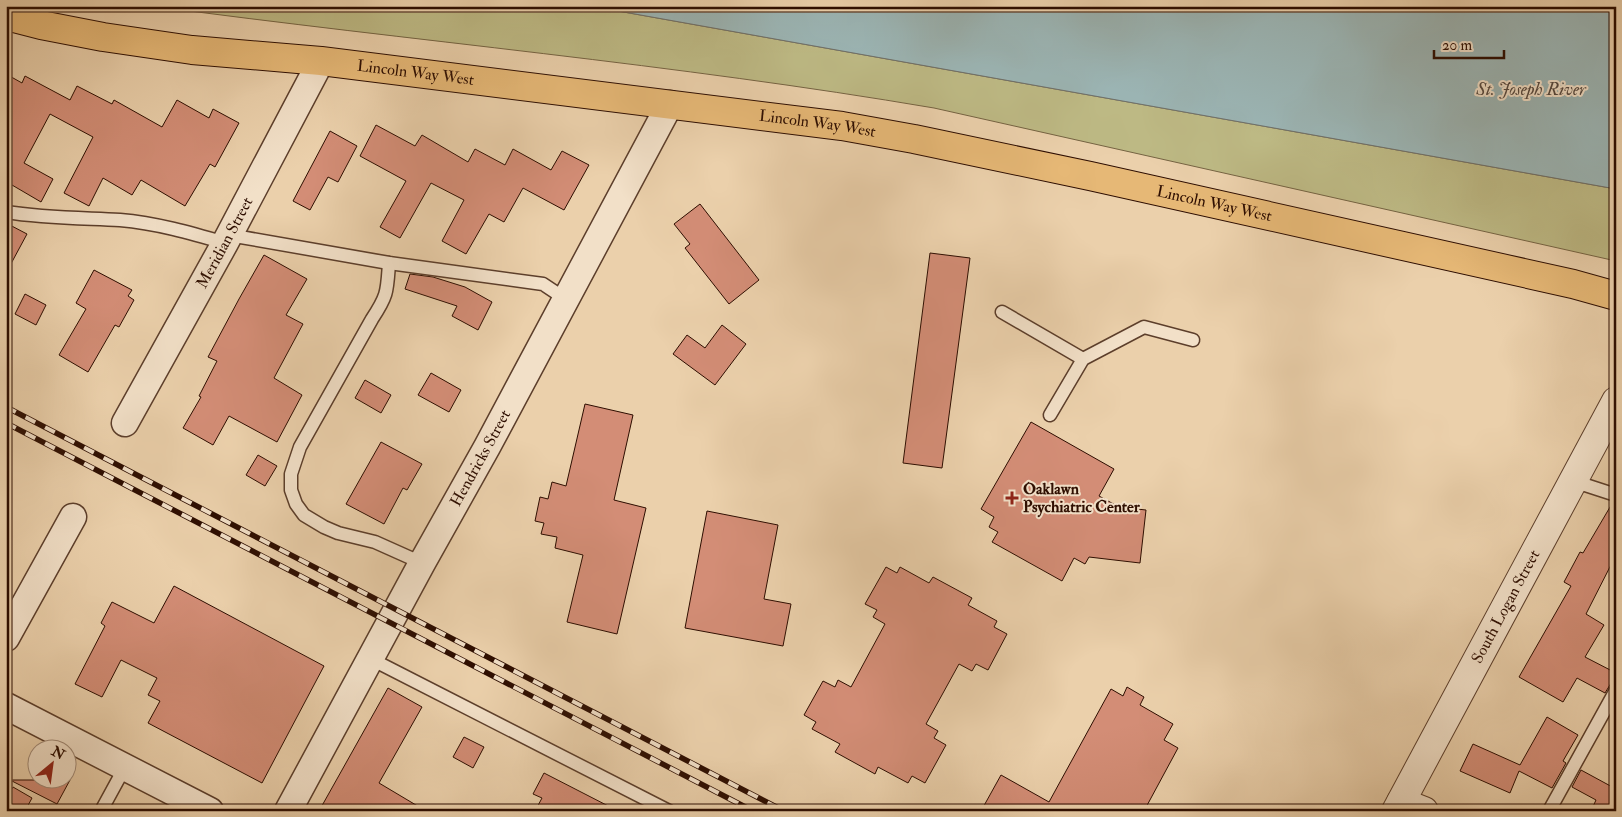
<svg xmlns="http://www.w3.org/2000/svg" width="1622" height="817" font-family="'IM FELL Double Pica',serif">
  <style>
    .green { fill: #bdb984; stroke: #756342 }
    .water { fill: #9bb4b3; stroke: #6f716b }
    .building { fill: #d38d76; stroke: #2d0d00 }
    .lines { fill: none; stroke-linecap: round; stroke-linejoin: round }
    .service-casing { stroke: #5c3e2b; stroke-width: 15 }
    .minor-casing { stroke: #5c3e2b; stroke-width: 29 }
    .tertiary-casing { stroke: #5c3e2b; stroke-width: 30 }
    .primary-casing { stroke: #2d0d00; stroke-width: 30 }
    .service { stroke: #f2e0c8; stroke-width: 12 }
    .minor { stroke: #f2e0c8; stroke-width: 26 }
    .tertiary { stroke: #f2e0c8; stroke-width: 28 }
    .primary { stroke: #e6b876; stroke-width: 28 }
    .rail-casing { stroke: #2d0d00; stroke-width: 5.5 }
    .rail { stroke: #f2e0c8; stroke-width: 4; stroke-dasharray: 11; stroke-linecap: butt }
    .poi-dot { fill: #8f2418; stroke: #f2e0c8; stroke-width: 2 }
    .labels { text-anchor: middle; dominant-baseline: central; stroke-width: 4; stroke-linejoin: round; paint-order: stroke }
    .street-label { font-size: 16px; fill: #2d0d00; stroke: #f2e0c8 }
    .poi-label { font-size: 16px; font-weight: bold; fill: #2d0d00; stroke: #f2e0c8; text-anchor: start }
    .water-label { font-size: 18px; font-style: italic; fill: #54473f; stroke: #f2e0c8 }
  </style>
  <rect width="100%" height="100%" fill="#ebd0ab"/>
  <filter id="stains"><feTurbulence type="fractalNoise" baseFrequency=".004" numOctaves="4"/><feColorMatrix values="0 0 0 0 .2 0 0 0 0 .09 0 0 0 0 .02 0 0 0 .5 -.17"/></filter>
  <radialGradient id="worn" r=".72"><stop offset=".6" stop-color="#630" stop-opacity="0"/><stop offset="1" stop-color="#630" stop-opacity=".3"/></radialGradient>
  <path class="green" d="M152 6H590L1616 189V261L934 108C675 64 413 41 152 6Z"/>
  <path class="water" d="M590 6H1616V189Z"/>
  <g class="building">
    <path d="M6 74 22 83 25 76 70 100 77 86 112 104 114 100 162 127 177 100 209 118 213 109 239 123 215 167 210 164 185 206 141 180 132 195 103 178 89 206 64 193 93 137 50 114 24 163 53 179 41 202 12 185 6 197Z"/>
    <path d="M376 125 415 146 422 135 468 162 475 149 505 165 513 149 551 170 562 151 589 165 564 210 523 188 504 222 489 214 466 254 442 241 464 200 431 183 400 238 380 227 406 181 360 156Z"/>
    <path d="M330 131 357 146 338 182 328 177 310 210 293 201Z"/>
    <path d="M700 204 759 280 729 304 685 248 690 244 674 224Z"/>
    <path d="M6 223 27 234 6 273Z"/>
    <path d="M930 253 970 258 942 468 903 463Z"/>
    <path d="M264 255 307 279 286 315 303 324 274 378 302 395 277 442 229 416 213 445 183 428 201 397 199 396 217 361 208 357 239 299Z"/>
    <path d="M94 270 132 290 128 296 134 300 119 327 115 325 88 372 59 355 86 309 76 303Z"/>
    <path d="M410 274 433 277 465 287 492 302 478 330 452 316 457 306 405 289Z"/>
    <path d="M25 294 46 305 36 325 15 314Z"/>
    <path d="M722 325 746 344 715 385 673 354 687 335 705 348Z"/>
    <path d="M431 373 461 390 449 412 418 395Z"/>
    <path d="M365 380 391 395 381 413 355 398Z"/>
    <path d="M585 404 633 415 614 500 646 508 617 634 567 622 583 555 555 548 557 537 541 534 544 523 535 521 540 497 548 499 552 482 566 486Z"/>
    <path d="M1031 422 1114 469 1099 496 1119 507 1146 510 1140 563 1089 557 1085 564 1074 558 1062 581 992 542 998 532 989 527 994 517 981 509Z"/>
    <path d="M381 442 422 464 407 490 403 488 384 524 346 504Z"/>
    <path d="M258 455 277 466 265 486 246 475Z"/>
    <path d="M1613 502 1616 503V555L1586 614 1604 625 1585 657 1616 673V675L1605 693 1577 678 1563 702 1519 677 1571 586 1564 582 1580 552 1583 553Z"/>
    <path d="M707 511 778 525 764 599 791 604 783 646 685 628Z"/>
    <path d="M886 567 897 573 900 567 929 583 933 577 972 598 968 605 997 621 994 627 1007 634 988 670 976 664 972 671 959 664 926 724 938 731 934 738 946 745 925 783 912 776 908 783 878 767 875 774 835 752 840 744 812 729 816 722 804 715 823 681 835 687 838 680 851 687 885 624 873 617 877 610 865 604Z"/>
    <path d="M174 586 324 666 262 783 148 723 160 701 148 695 157 678 121 660 102 697 75 684 105 626 101 623 112 602 154 623Z"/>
    <path d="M1127 687 1144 697 1140 705 1173 724 1164 740 1178 748 1144 811H981L1001 775 1049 802 1111 689 1123 696Z"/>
    <path d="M388 688 422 707 379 783 426 811H319Z"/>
    <path d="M1547 717 1578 735 1563 761 1566 763 1552 788 1519 771 1510 793 1460 771 1473 744 1520 765Z"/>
    <path d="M464 737 484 747 473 768 453 757Z"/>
    <path d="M1581 770 1616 789V811H1591L1596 800 1572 787Z"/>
    <path d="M544 773 618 811H535L542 798 533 794Z"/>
    <path d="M10 780H70L57 804Z"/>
    <path d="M13 787 32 798 25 811H6V799Z"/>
  </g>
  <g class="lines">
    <defs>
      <g id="service">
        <path d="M6 212C44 218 82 218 120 220 156 223 191 233 225 243"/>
        <path d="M229 235 389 263 543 284 567 300"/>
        <path d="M389 263C387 291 388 295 372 319L300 447 291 474V490L296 504 304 515 324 527 338 533 375 542 422 563"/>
        <path d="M1002 312 1083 359"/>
        <path d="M1050 415 1083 359 1144 327 1193 340"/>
        <path d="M1573 481 1616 495"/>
        <path d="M371 659 669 811"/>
        <path d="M101 811 125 767"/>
        <path d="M1549 811 1616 690"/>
      </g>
      <g id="minor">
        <path id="s1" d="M125 423 225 243 321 61"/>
        <path d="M6 638 73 517"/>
        <path d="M6 706 210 811"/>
        <path id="s2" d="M288 811 422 563 487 447 670 104"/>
      </g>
      <g id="tertiary">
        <path d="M1401 802 1424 811"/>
        <path id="s3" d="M1396 811 1616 401"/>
      </g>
      <g id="primary">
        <path id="s4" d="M6 16 41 25 103 37 192 50 321 61 842 126 914 139 1090 176 1573 284 1616 296"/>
      </g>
    </defs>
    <use href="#service" class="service-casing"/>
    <use href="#minor" class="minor-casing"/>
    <use href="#tertiary" class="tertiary-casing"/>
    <use href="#primary" class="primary-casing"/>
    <use href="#service" class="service"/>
    <use href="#minor" class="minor"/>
    <use href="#tertiary" class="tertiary"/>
    <use href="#primary" class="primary"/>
    <defs>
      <g id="rail">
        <path d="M6 407 784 811"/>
        <path d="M6 423 753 811"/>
      </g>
    </defs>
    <use href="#rail" class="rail-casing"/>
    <use href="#rail" class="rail"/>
  </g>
  <path class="poi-dot" d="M1009.5 490.5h5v5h5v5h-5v5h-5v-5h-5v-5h5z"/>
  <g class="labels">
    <g class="street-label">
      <text stroke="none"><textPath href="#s4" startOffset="414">Lincoln Way West</textPath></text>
      <text stroke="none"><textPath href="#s4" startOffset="819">Lincoln Way West</textPath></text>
      <text stroke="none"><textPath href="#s4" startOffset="1224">Lincoln Way West</textPath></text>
      <text stroke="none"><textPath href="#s1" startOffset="206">Meridian Street</textPath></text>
      <text stroke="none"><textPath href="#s2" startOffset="402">Hendricks Street</textPath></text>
      <text stroke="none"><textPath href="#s3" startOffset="232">South Logan Street</textPath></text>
    </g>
    <g class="poi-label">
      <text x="1023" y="489">Oaklawn<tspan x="1023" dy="18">Psychiatric Center</tspan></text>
    </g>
    <g class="water-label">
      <text x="1531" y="89">St. Joseph River</text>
    </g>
  </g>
  <rect width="1622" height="817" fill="none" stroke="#ebd0ab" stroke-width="25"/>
  <rect x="8" y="8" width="1607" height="802" fill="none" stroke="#2d0d00" stroke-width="2.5"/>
  <rect x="12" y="12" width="1597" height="792" fill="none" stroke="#2d0d00"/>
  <g transform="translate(52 764) rotate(29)"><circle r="24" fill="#f2e0c8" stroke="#a38c78"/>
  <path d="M0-4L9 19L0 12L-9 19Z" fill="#8f2418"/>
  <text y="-8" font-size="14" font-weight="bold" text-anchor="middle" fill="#2d0d00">N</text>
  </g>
  <path d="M1434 50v8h70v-8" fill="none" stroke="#2d0d00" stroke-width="2.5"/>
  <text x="1442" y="50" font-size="15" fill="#2d0d00" stroke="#f2e0c8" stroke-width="4" paint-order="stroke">20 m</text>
  <rect width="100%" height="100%" filter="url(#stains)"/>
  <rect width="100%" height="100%" fill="url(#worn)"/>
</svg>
